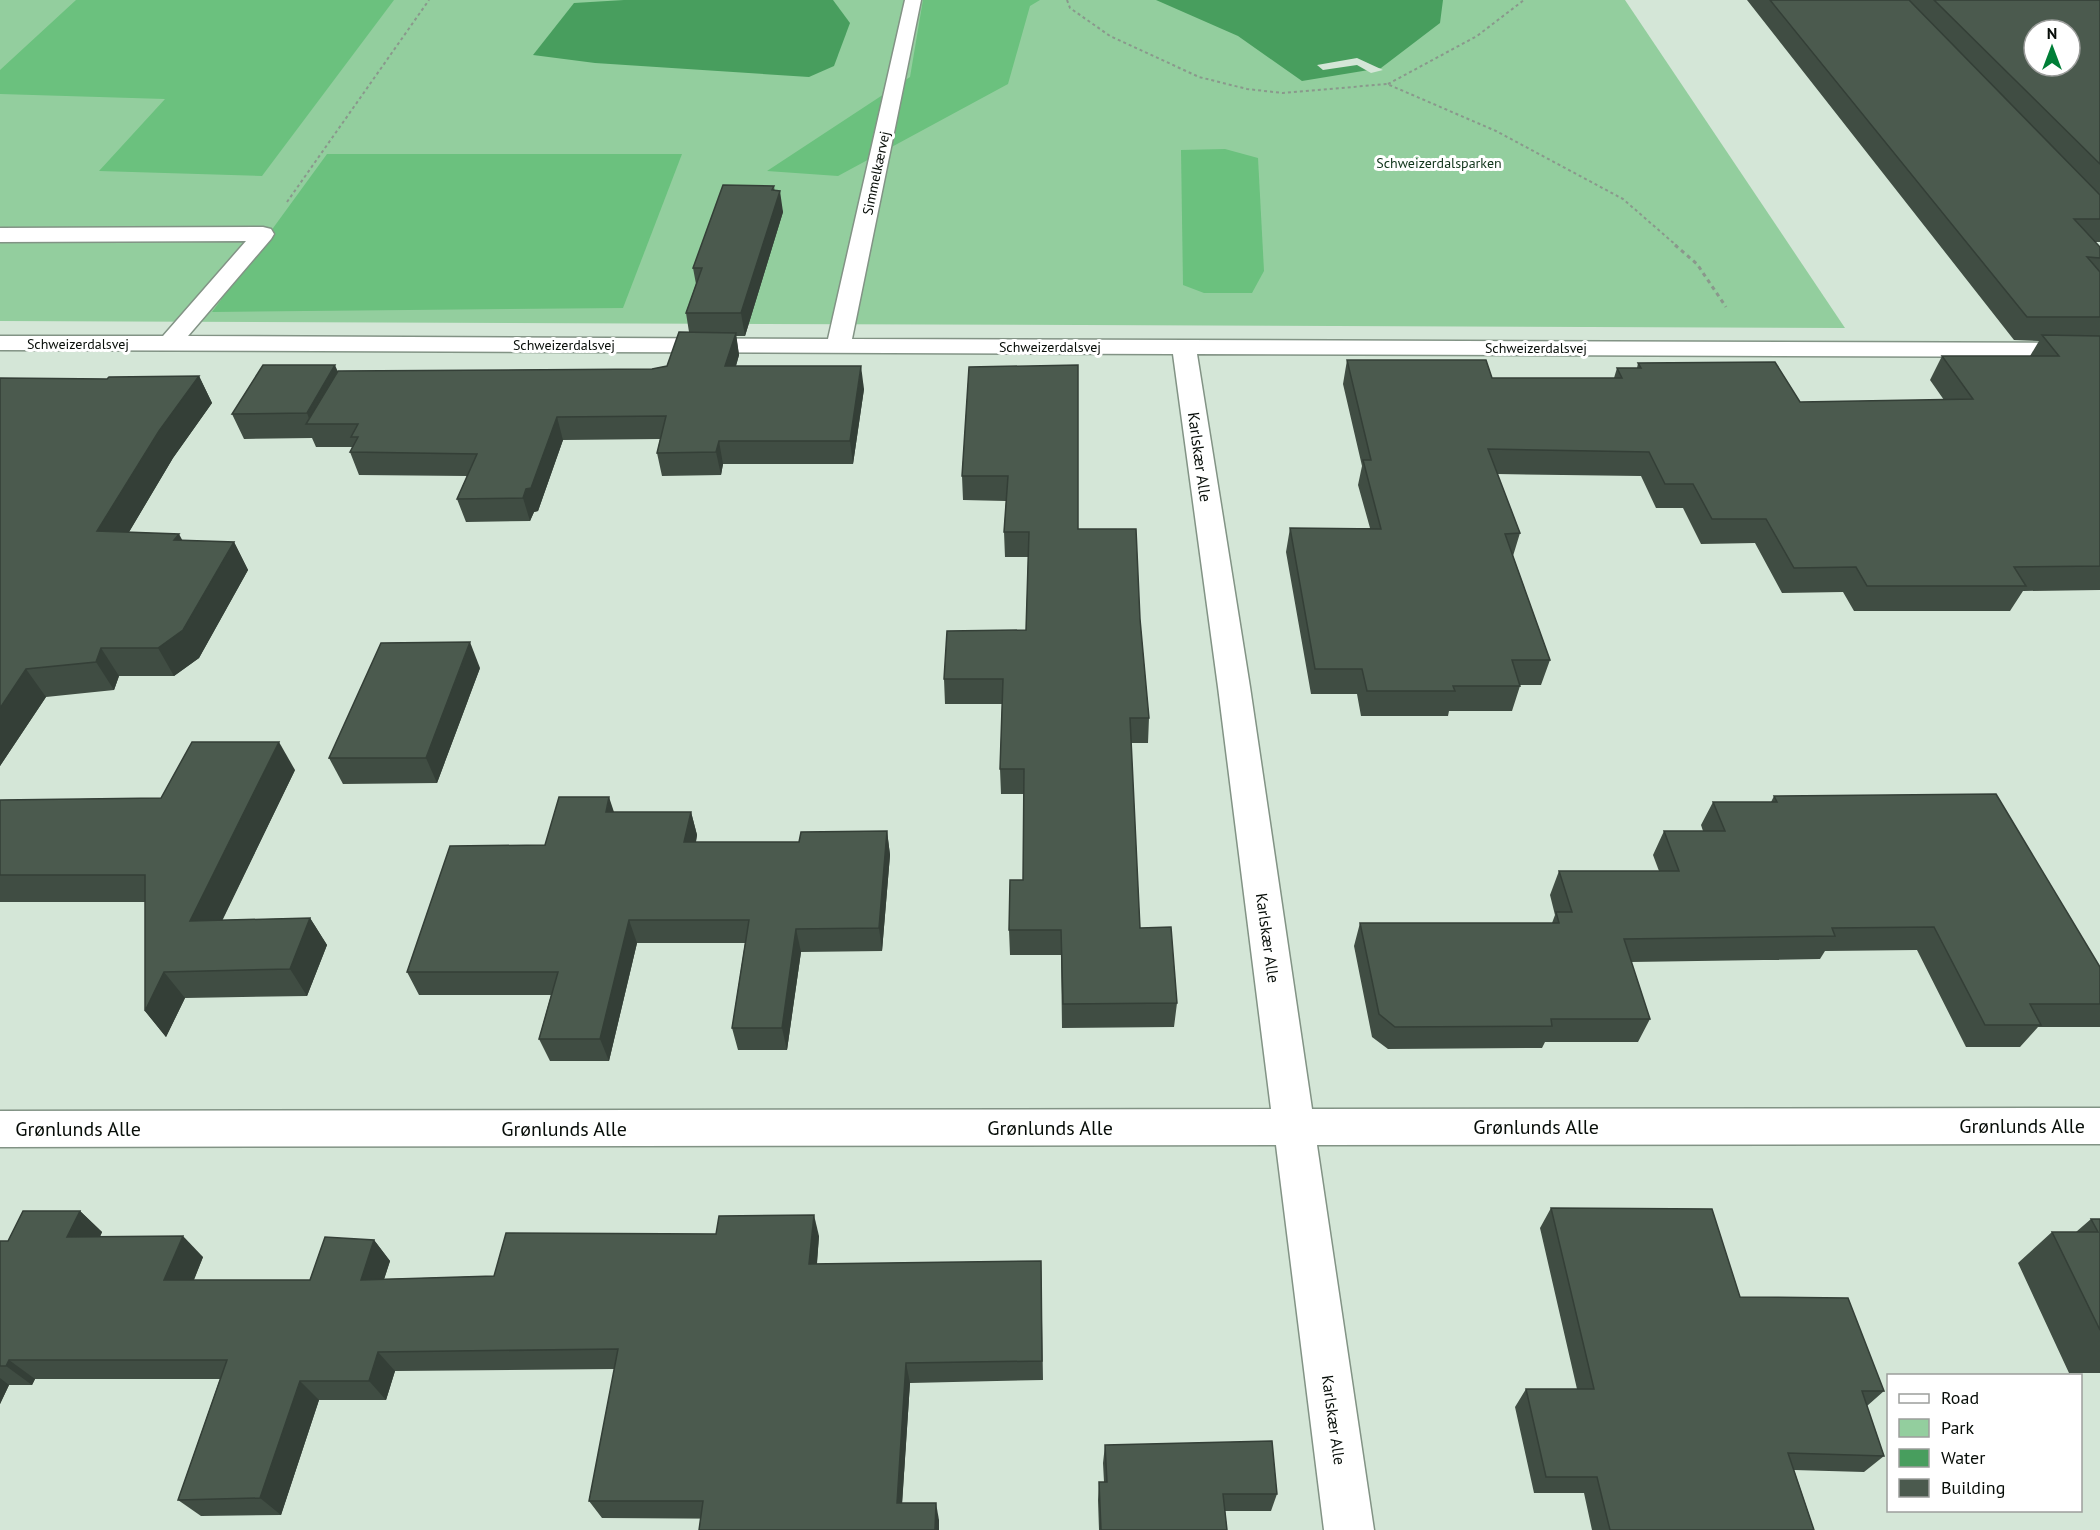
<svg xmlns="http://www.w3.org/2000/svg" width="2100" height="1530" font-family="'PT Sans',sans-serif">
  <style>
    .green { fill: #93ce9e }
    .forest { fill: #6bc17e }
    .water { fill: #489e5e }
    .pier { fill: #d4e6d7 }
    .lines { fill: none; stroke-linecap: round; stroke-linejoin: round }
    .minor-casing { stroke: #829385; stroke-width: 3 }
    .path-far1 { stroke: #8a988c; stroke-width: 2; stroke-dasharray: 3 3; stroke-linecap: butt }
    .path { stroke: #8a988c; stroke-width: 3; stroke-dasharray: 4 4; stroke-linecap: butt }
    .minor { fill: #fff; fill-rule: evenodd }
    .wall { fill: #404d43 }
    .shaded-wall { fill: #343f37 }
    .building { fill: #4b5a4e; stroke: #343f37; stroke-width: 1.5; fill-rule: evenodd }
    .labels { text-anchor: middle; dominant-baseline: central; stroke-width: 6; stroke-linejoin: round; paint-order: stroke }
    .far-park-label { font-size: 14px; fill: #11351b; stroke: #fff }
    .far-street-label { font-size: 14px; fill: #070d08; stroke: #fff }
    .street-label { font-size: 16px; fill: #070d08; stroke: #fff }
    .near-street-label { font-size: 20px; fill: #070d08; stroke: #fff }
  </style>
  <rect width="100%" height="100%" fill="#d4e6d7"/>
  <path class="green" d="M0 0H1625L1845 328 0 321Z"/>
  <g class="forest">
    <path d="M76 0H394L262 176 99 171 165 99 0 94V70Z"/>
    <path d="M923 0H1040L1030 6 1008 84 838 176 767 171 910 77Z"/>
    <path d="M1225 149 1258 158 1264 271 1252 293H1204L1183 285 1181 150Z"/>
    <path d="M327 154H682L623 308 212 312Z"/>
  </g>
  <g class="water">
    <path d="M624 0H833L850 23 834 66 809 77 595 63 533 55 574 3Z"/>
    <path d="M1156 0H1443L1440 23 1381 68 1302 81 1238 36Z"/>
  </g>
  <path class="pier" d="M1357 58 1383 70 1371 73 1357 65 1323 70 1317 65Z"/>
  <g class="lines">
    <defs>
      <path id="minor" d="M905 0H921L852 339 2100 343V357L1197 354 1250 687 1312 1109 2100 1108V1144L1317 1145 1374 1530H1324L1276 1145 0 1147V1111L1271 1109 1218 687 1173 354 0 350V336H163L246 241 0 242V228L263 227 271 229 274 234 271 239 188 336 828 339Z"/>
    </defs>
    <use href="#minor" class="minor-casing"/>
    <g class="path-far1">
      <path d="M1067 0 1070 8 1110 36 1199 77 1247 89 1283 93 1387 84 1496 131 1623 199 1677 246"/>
      <path d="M1388 84 1477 36 1524 0"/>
      <path d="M287 202 429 0"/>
    </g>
    <path class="path" d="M1675 245 1697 264 1726 307"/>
    <use href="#minor" class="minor"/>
  </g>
  <g class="wall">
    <path d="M1747 0H2100V242H2095L2100 247V590L2023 591 2010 611H1854L1843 592 1782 593 1755 543 1701 544 1683 508H1656L1641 476 1497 474 1520 533 1513 556 1550 660 1541 685H1520V686L1512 711H1449L1448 716H1361L1357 694H1311L1286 552 1290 528H1370L1358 485 1362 466 1343 384 1347 360 1492 378H1614L1617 368H1637L1638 363 1800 402 1944 400 1930 380 1942 356H2030L2039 341 2014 340Z"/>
    <path d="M774 190 783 212 745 336H736L739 355 736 366 864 389 853 464H723L721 475 662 476 657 453 660 439 563 440 538 511 534 512 530 521 466 522 457 499 467 476 359 475 350 452 352 447H316L312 438 244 439 232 414 338 371 652 369 667 366 689 332 686 313 696 284 693 268Z"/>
    <path d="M969 367 1078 529 1140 619 1149 718 1148 743H1131L1140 928 1177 1003 1174 1027 1062 1028 1061 955H1010L1009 930 1023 880 1024 794H1001L1000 769 1002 704H945L944 679 1026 630 1028 557H1005L1004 532 1006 501 963 500 962 476Z"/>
    <path d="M199 376 212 403 173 458 129 532 182 541 234 542 248 570 199 658 174 676H119L114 690 46 697 0 766V378L107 379Z"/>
    <path d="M480 668 437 783 343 784 329 758Z"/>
    <path d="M295 770 222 920 310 918 327 945 307 996 185 998 166 1037 145 1011V902H0V800L161 798Z"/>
    <path d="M1774 796 2100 967V1027H2038L2020 1047H1966L1917 950 1825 951 1820 959 1631 962 1650 1019 1638 1042H1545L1542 1048 1388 1049 1372 1037 1354 946 1360 923H1552L1555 915 1550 895 1559 871H1659L1653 855 1664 831H1703L1701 825 1713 802H1771Z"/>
    <path d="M614 812H691L697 835 696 842H799L887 831 890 855 882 951 801 952 787 1050H738L732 1028 745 943H637L609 1061H550L539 1039 551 995H419L407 972 545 845Z"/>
    <path d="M1551 1208 1740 1297 1884 1391 1867 1406 1884 1456 1864 1472 1794 1470 1814 1530H1592L1584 1493H1534L1515 1407 1526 1389H1577L1540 1228Z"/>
    <path d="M80 1211 102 1232 100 1237 203 1257 194 1280H310L374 1240 390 1261 384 1279 494 1276 819 1236 817 1264 1041 1261 1043 1380 910 1383 902 1503 939 1520 602 1518 589 1501 615 1369 395 1371 386 1400H319L281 1515 201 1516 178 1500 220 1379H35L32 1385H9L0 1404V1241H8Z"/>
    <path d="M2091 1219H2100V1373H2069L2018 1263 2052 1232H2076Z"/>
    <path d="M1105 1445 1277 1494 1271 1511H1225L1227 1530H1099L1098 1500 1099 1482H1104L1103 1463Z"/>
  </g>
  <g class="shaded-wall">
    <path d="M774 186 776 204 780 191 783 212 745 336 741 313Z"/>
    <path d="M736 333 739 355 729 389 725 366Z"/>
    <path d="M335 365 345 389 311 424 307 413Z"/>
    <path d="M861 366 864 389 853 464 850 441Z"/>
    <path d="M199 376 212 403 173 458 113 559 97 531 159 431Z"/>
    <path d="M557 417 563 440 538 511 534 512 530 521 523 498Z"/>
    <path d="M719 441 723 464 721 475 716 452Z"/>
    <path d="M179 534 194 562 174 540Z"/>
    <path d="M234 542 248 570 199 658 174 676 158 648Z"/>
    <path d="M470 642 480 668 437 783 426 758Z"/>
    <path d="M101 648 119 676 114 690 96 662Z"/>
    <path d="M26 669 46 697 0 766V708Z"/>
    <path d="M279 742 295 770 209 948 190 921Z"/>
    <path d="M609 797 617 821 606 812Z"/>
    <path d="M691 812 697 835 691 866 684 842Z"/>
    <path d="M887 831 890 855 882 951 879 928Z"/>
    <path d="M310 918 327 945 307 996 290 969Z"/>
    <path d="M629 920 637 943 609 1061 600 1039Z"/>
    <path d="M796 929 801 952 787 1050 782 1028Z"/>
    <path d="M164 972 185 998 166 1037 145 1011Z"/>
    <path d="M80 1211 102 1232 90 1258 67 1237Z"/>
    <path d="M814 1215 819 1236 815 1285 809 1264Z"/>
    <path d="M183 1236 203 1257 185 1301 164 1280Z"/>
    <path d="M374 1240 390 1261 377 1301 361 1280Z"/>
    <path d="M378 1352 395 1371 386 1400 369 1381Z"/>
    <path d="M9 1360 35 1379 32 1385 6 1366Z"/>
    <path d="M906 1363 910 1383 901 1520 897 1503Z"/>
    <path d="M0 1378 9 1385 0 1404Z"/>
    <path d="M300 1381 319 1400 281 1515 260 1498Z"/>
    <path d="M936 1503 939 1520V1530H935Z"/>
  </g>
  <g class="building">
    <path d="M1770 0H1909L2100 195V219H2074L2100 247V258L2087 257 2100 272V317H2027Z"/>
    <path d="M1934 0H2100V164ZM2034 30H2070V66H2034Z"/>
    <path d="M723 185 774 186 772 190 780 191 741 313H686L702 268H693Z"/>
    <path d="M679 332 736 333 725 366H861L850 441H719L716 452 657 453 666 416 557 417 531 488 526 489 523 498 457 499 477 454 350 452 358 437H351L358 424H306L338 371 652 369 667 366Z"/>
    <path d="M2042 335 2100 336V566L2014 567 2026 586H1867L1856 567 1794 568 1766 519H1712L1693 484H1665L1649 452 1488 449 1520 533 1505 534 1550 660H1512L1520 686H1453L1455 691H1367L1362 669H1315L1290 528 1381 529 1363 460H1371L1347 360H1486L1492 378H1622L1617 368H1641L1638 363 1775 362 1800 402 1973 399 1942 356H2059Z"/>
    <path d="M263 365H335L307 413 232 414Z"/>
    <path d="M1078 365V529H1136L1140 619 1149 718H1130L1140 928 1171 927 1177 1003 1063 1004 1061 930H1009L1010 880H1023L1024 769H1000L1003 679H944L947 631 1026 630 1029 532H1004L1008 476H962L969 367Z"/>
    <path d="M199 376 159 431 97 531 179 534 174 540 234 542 183 630 158 648H101L96 662 26 669 0 708V378L107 379 109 377Z"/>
    <path d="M470 642 426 758H329L381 643Z"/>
    <path d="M192 742H279L190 921 310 918 290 969 164 972 145 1011V875H0V800L161 798Z"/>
    <path d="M1996 794 2100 967V1004H2030L2041 1025H1985L1934 927 1832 928 1835 936 1624 939 1650 1019H1551L1552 1026 1395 1027 1379 1014 1360 923H1559L1556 912H1572L1559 871H1679L1664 831H1725L1713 802H1777L1774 796Z"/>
    <path d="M559 797H609L606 812H691L684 842H799L801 832 887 831 879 928 796 929 782 1028H732L749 920H629L600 1039H539L558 972H407L450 846 545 845Z"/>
    <path d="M1551 1208 1712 1209 1740 1297 1848 1298 1884 1391H1862L1884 1456 1788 1453 1814 1530H1610L1597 1477H1546L1526 1389H1594Z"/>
    <path d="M23 1211H80L67 1237 183 1236 164 1280H310L325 1237 374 1240 361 1280 494 1276 506 1233 716 1234 719 1216 814 1215 809 1264 1041 1261 1042 1361 906 1363 897 1503H936L935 1530H699L703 1501H589L618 1349 378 1352 369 1381H300L260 1498 178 1500 227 1360H9L6 1366H0V1241H8Z"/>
    <path d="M2091 1219H2100V1330L2052 1232H2098Z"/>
    <path d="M1272 1441 1277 1494H1223L1227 1530H1101L1099 1482H1107L1105 1445Z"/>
  </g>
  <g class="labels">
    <g class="far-park-label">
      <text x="1439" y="163">Schweizerdalsparken</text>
    </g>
    <g class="far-street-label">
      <text transform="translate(876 173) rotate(-78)">Simmelkærvej</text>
      <text x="78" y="344">Schweizerdalsvej</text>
      <text x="564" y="345">Schweizerdalsvej</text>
      <text x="1050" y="347">Schweizerdalsvej</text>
      <text x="1536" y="348">Schweizerdalsvej</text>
    </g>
    <g class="street-label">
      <text transform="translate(1200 457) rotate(82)">Karlskær Alle</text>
      <text transform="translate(1268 938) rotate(82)">Karlskær Alle</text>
      <text transform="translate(1334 1420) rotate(82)">Karlskær Alle</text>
    </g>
    <g class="near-street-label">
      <text x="2022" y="1126">Grønlunds Alle</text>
      <text x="1536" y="1127">Grønlunds Alle</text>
      <text x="1050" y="1128">Grønlunds Alle</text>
      <text x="78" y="1129">Grønlunds Alle</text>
      <text x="564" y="1129">Grønlunds Alle</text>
    </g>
  </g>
  <rect x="1887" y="1374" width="195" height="138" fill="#ffffff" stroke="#9c9e9c" stroke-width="1.5"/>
  <rect x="1899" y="1394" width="30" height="9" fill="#ffffff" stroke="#9c9e9c" stroke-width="1.5"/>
  <text x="1941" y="1404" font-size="18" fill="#070d08">Road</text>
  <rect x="1899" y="1419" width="30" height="18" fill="#93ce9e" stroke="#9c9e9c" stroke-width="1.5"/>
  <text x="1941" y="1434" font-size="18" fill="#070d08">Park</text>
  <rect x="1899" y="1449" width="30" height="18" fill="#489e5e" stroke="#9c9e9c" stroke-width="1.5"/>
  <text x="1941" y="1464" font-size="18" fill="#070d08">Water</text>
  <rect x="1899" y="1479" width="30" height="18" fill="#4b5a4e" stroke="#9c9e9c" stroke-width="1.5"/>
  <text x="1941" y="1494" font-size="18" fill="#070d08">Building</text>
  <g transform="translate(2052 48)"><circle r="28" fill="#ffffff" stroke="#9c9e9c" stroke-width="1.5"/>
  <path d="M0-4.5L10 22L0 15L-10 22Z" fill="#007e37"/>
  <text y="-9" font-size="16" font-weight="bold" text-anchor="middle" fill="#070d08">N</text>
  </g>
</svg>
